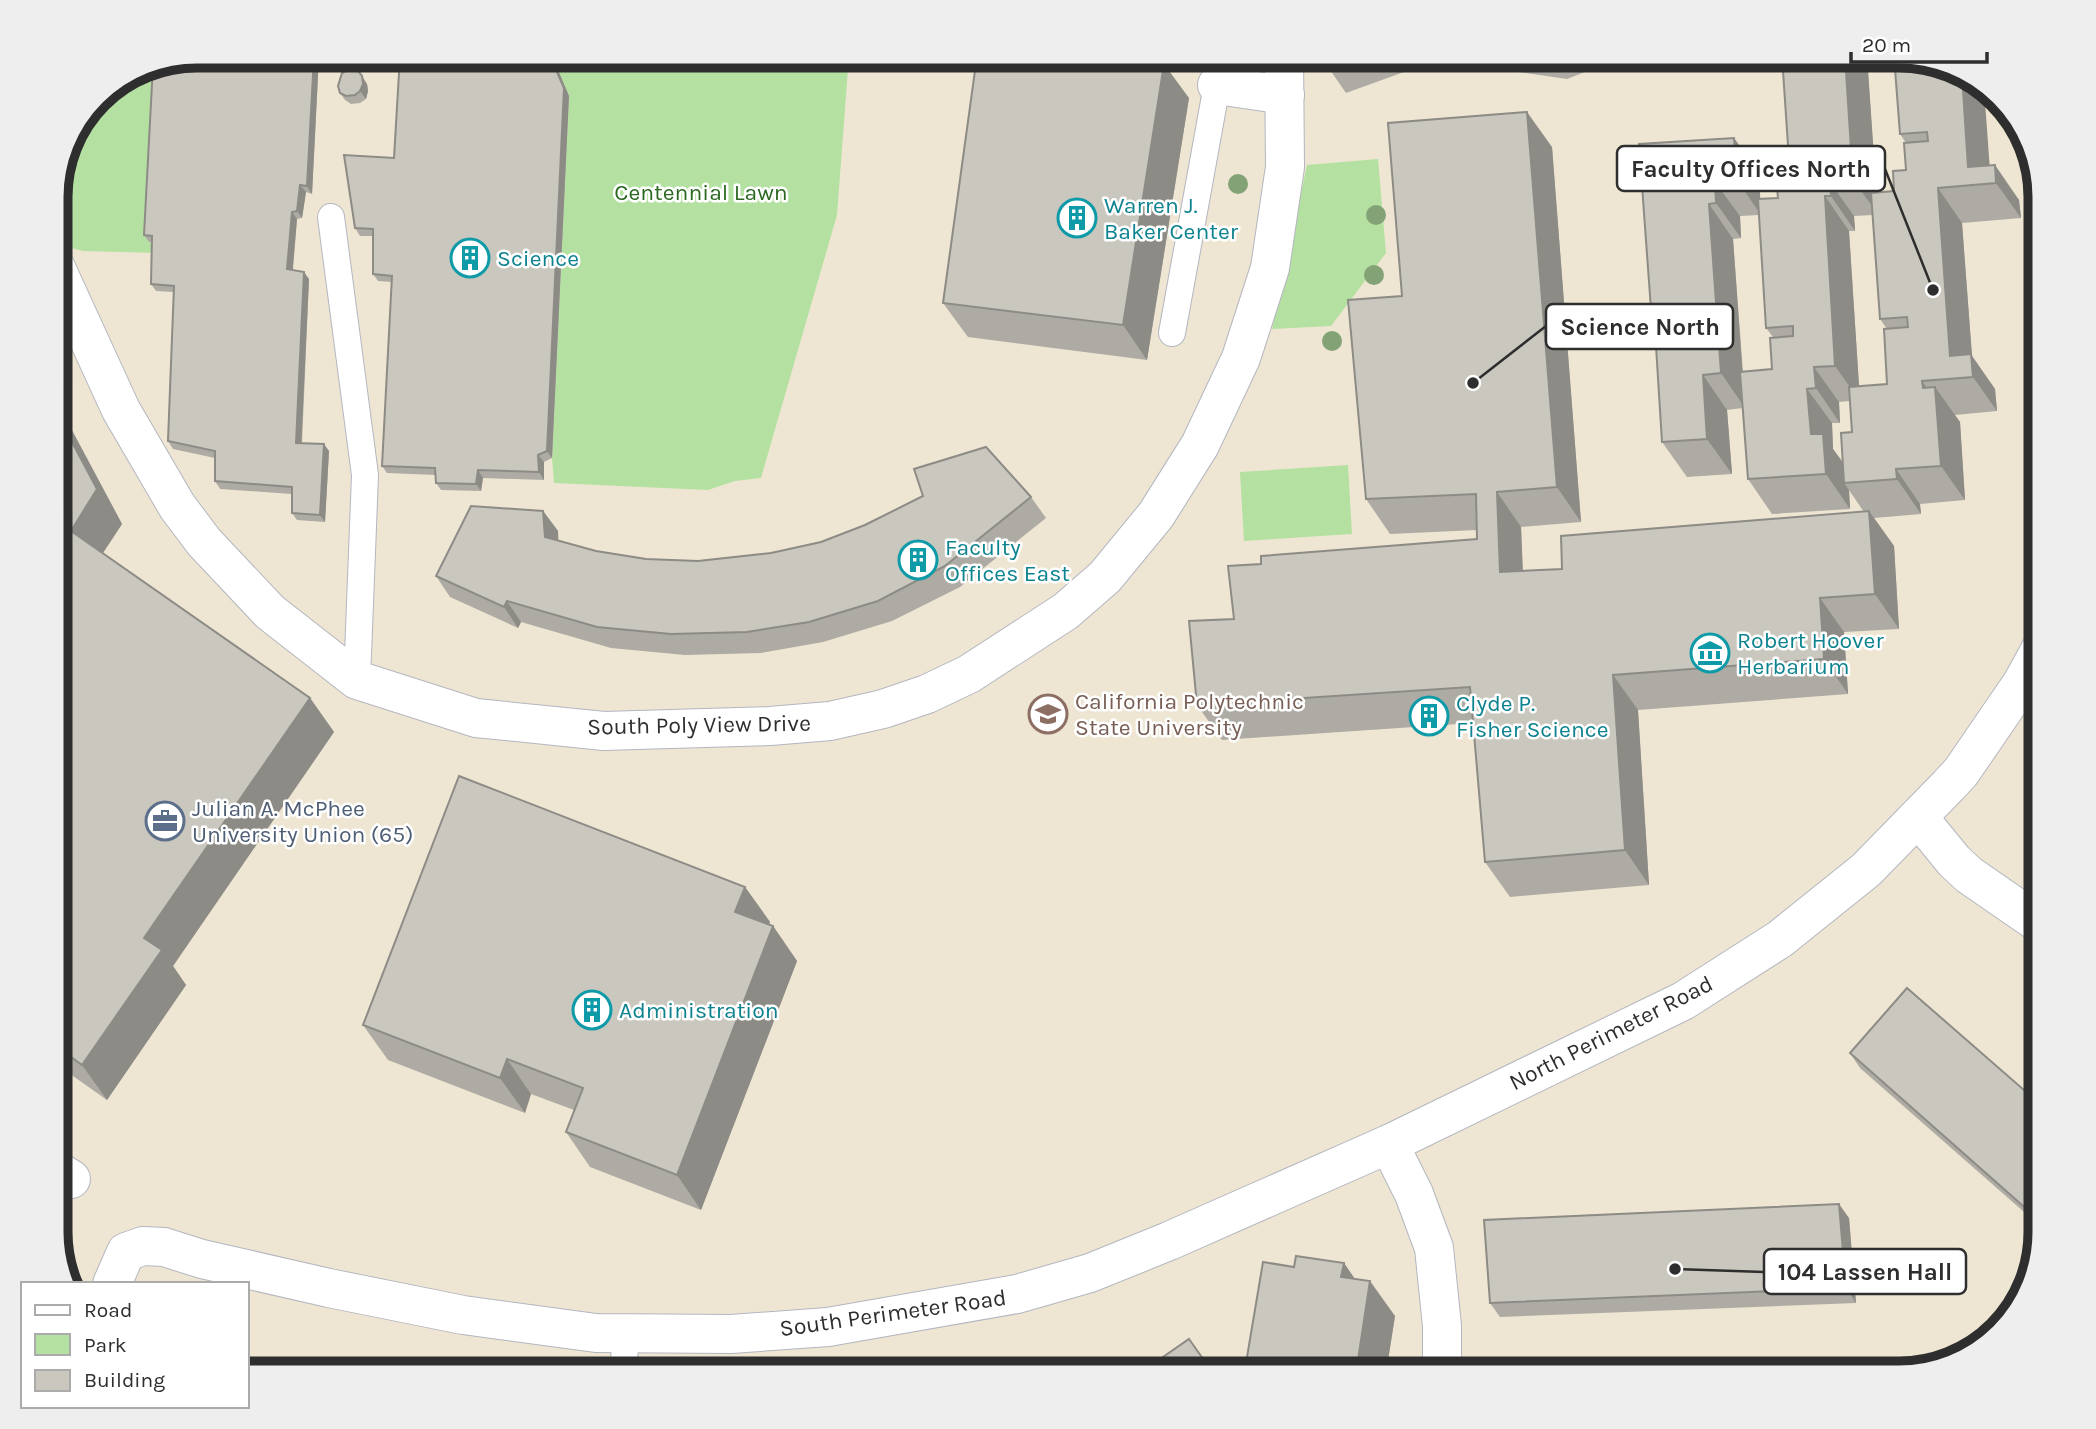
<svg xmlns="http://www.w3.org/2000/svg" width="2096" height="1429" font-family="Karla,sans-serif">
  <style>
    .education { fill: #eee6d2 }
    .green { fill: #b4e1a1 }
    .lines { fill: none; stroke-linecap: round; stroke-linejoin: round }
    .service-casing { stroke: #b4b6c0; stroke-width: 28 }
    .pedestrian-casing { stroke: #b4b6c0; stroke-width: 40 }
    .minor-casing { stroke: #b4b6c0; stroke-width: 40 }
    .service { stroke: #fff; stroke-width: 26 }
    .pedestrian { stroke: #fff; stroke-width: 38 }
    .minor { stroke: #fff; stroke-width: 38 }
    .tree { fill: #83a377 }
    .wall { fill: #aeaba4; fill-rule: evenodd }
    .shaded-wall { fill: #8d8b86 }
    .building { fill: #cac7bf; stroke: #8d8b86; stroke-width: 2 }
    .labels { text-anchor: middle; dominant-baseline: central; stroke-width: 5; stroke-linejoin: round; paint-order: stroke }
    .park-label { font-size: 23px; fill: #2b6920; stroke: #fff }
    .culture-label { font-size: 23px; fill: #0d838f; stroke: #fff; text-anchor: start }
    .education-label { font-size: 23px; fill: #785e54; stroke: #fff; text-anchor: start }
    .street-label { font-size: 23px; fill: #2e2e2e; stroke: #fff }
    .service-label { font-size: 23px; fill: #4e5e75; stroke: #fff; text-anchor: start }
    .rim { fill: none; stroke: #2e2e2e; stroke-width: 9 }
    .leader { fill: none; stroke: #2e2e2e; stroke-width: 2.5 }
    .callout-dot { fill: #2e2e2e; stroke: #fff; stroke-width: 2.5 }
    .callout { fill: #fff; stroke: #2e2e2e; stroke-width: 2.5 }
    .callout-label { font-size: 24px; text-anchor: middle; font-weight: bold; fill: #2e2e2e }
  </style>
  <rect width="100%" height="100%" fill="#eee9e1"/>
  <path class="education" d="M198 56H1898L1977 80 2021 127 2040 197V1232L2016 1310 1961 1358 1899 1373H247V1284H69L56 1240V189L67 143 98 97 144 67Z"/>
  <g class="green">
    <path d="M552 56H849L837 215 761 478 735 481 708 490 554 483 552 458 569 96Z"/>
    <path d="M158 64 149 242 157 243 158 253 83 251 64 246 56 223V189L67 143 98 97 144 67Z"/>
    <path d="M1378 159 1386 253 1331 326 1272 329 1307 165Z"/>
    <path d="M1348 465 1352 534 1244 541 1240 472Z"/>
  </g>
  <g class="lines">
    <defs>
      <g id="service">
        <path d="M331 217 365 475 357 680"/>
        <path d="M1172 333 1217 85"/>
        <path d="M623 1373 626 1334"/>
      </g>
      <g id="pedestrian">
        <path d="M1217 85 1285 95"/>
        <path d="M56 268 121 410 177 506 204 542 270 612 357 680 476 718 604 731 770 726 830 721 883 709 927 694 969 674 1066 611 1105 577 1156 515 1200 445 1241 358 1270 268 1285 167 1284 56"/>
        <path d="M56 1170 71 1179"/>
      </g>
      <g id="minor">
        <path d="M1918 817 1954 861 1969 875 2040 924"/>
        <path d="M1389 1144 1414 1194 1434 1248 1442 1326V1373"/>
        <path d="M112 1284 126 1252 143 1246 164 1247 202 1259 329 1288 463 1315 596 1333 731 1334 828 1327 1017 1294 1090 1273 1169 1241 1389 1144 1683 1001 1780 939 1866 870 1949 785 1961 772 2022 683 2040 650"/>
      </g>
    </defs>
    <use href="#service" class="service-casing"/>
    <use href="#pedestrian" class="pedestrian-casing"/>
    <use href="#minor" class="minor-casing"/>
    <use href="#service" class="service"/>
    <use href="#pedestrian" class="pedestrian"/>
    <use href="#minor" class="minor"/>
  </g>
  <g class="tree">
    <circle cx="1238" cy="184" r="10"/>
    <circle cx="1376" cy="215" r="10"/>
    <circle cx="1374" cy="275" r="10"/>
    <circle cx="1332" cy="341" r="10"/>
  </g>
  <g class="wall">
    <path d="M319 56 312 194 306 192 302 218 297 219 293 270 309 279 302 443 329 451 325 522 297 520 292 513V494L220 489 215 481V458L173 449 168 441 174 292 156 291 151 284 152 242H149L144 235Z"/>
    <path d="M400 56H552L569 96 552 458 544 462V480L483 478 481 491 441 490 436 483V475L387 473 382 466 392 282 378 281 373 274V236H360L355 228 394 158Z"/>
    <path d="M1322 56H1625L1567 79 1437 60 1346 93 1328 67Z"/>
    <path d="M1867 56 1876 193 1894 191 1906 170V143L1900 134 1894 56 2019 200 2021 218 1962 223 1972 356 1995 389 1997 411 1955 415 1960 422 1965 500 1920 504 1921 514 1874 518 1894 546 1899 629 1844 632 1848 694 1638 710 1649 885 1510 897 1485 862 1473 723 1222 740 1197 705 1234 619 1261 564 1477 539V530L1390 534 1366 499 1402 296 1552 147 1581 522 1521 527 1523 571 1562 569 1864 512 1849 490 1850 509 1772 514 1748 479 1743 408 1727 410 1732 474 1687 477 1662 442 1659 346 1653 337 1639 144 1759 172 1760 199 1778 198 1790 175ZM1759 215 1766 328 1773 337 1772 369 1743 372 1733 239 1741 238 1740 216ZM1873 215 1880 319 1887 329V384L1859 386 1849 231H1855L1854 216ZM1850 401 1852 432 1843 462 1833 449 1832 423H1840L1839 402Z"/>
    <path d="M1153 62 1189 98 1147 360 968 337 943 303Z"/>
    <path d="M367 84 368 91 366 99 360 103 351 104 345 100 340 93Z"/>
    <path d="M56 406 67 421 122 524 103 553 310 698 334 732 173 966 186 985 107 1100 56 1064Z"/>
    <path d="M923 496 1031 497 1046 518 960 587 892 621 823 642 761 653 685 655 611 648 521 622 518 628 450 597 436 576 543 511 558 531V540L596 551 646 559 698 561 771 553 821 542 865 525Z"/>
    <path d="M745 887 770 922 769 924 773 926 797 961 701 1210 590 1167 566 1132 574 1110 531 1094 525 1113 388 1060 363 1025Z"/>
    <path d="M1850 1053 2040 1104V1226L1860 1068Z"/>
    <path d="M1849 1218 1856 1303 1500 1317 1490 1303Z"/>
    <path d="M1344 1263 1354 1279 1395 1316 1386 1373H1248L1245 1369Z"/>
  </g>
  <g class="shaded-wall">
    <path d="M314 56H319L312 194 307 186Z"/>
    <path d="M550 56H552L569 96 552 458 547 451Z"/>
    <path d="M1125 56H1154L1149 92Z"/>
    <path d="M1845 56H1867L1878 214 1853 180Z"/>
    <path d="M1164 64 1189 98 1147 360 1123 325Z"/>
    <path d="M1962 75 1977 80 1984 88 1991 184 1968 167Z"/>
    <path d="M362 76 367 84 368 91 366 99 360 91Z"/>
    <path d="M1527 112 1552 147 1581 522 1557 487Z"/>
    <path d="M1734 138 1759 172 1761 215 1737 180Z"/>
    <path d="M1995 165 2019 200 2021 218 1996 183Z"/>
    <path d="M1715 182 1740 216 1741 238 1716 203Z"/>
    <path d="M1830 182 1854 216 1855 231 1831 196Z"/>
    <path d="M300 185 306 192 302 218 297 211Z"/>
    <path d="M1938 188 1962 223 1972 356 1995 389 1997 411 1973 377 1950 356Z"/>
    <path d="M1825 196 1849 231 1860 401 1835 366Z"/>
    <path d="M1709 204 1733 239 1745 408 1721 373Z"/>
    <path d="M292 212 297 219 292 276 287 269Z"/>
    <path d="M304 272 309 279 301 450 296 443Z"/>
    <path d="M1814 367 1839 402 1840 423 1816 388Z"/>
    <path d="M1703 375 1727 410 1732 474 1707 439Z"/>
    <path d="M1922 381 1936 400 1935 387 1960 422 1965 500 1941 466Z"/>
    <path d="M1807 389 1832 423 1833 449 1847 469 1844 483 1849 490 1850 509 1826 474 1811 434Z"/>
    <path d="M56 406 67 421 122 524 95 565 71 531Z"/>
    <path d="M324 444 329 451 325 522 320 515Z"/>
    <path d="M538 455 544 462V480L539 472Z"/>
    <path d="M1896 469 1920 504 1921 514 1897 479Z"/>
    <path d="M478 470 483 478 481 491 476 484Z"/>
    <path d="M1497 492 1521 527 1524 607 1500 572Z"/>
    <path d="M543 511 558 531 559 557 545 537Z"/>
    <path d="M1869 511 1894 546 1899 629 1875 594Z"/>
    <path d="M1820 598 1844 632 1848 694 1824 659Z"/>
    <path d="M507 601 521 622 518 628 504 607Z"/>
    <path d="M1613 675 1638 710 1649 885 1625 850Z"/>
    <path d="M310 698 334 732 173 966 186 985 107 1100 82 1065 144 938Z"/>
    <path d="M745 887 770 922 760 947 735 912Z"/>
    <path d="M773 926 797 961 701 1210 677 1175Z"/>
    <path d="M507 1059 531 1094 525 1113 500 1078Z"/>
    <path d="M1839 1204 1849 1218 1856 1303 1846 1288Z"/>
    <path d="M1344 1263 1368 1298 1370 1281 1395 1316 1386 1373H1356L1341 1277Z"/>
  </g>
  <g class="building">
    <path d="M198 56H314L307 186 300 185 297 211 292 212 287 269 304 272 296 443 324 444 320 515 292 513V487L215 481V451L168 441 174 286 151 284 152 236 144 235 153 65Z"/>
    <path d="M400 56H550L564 88 547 451 538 455 539 472 478 470 476 484 436 483 435 468 382 466 392 276 373 274V229L355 228 344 155 394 158Z"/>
    <path d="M977 56H1125L1164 64 1123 325 943 303Z"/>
    <path d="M1322 56H1358L1328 67Z"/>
    <path d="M1782 56H1845L1853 180 1830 182 1831 196H1825L1835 366 1814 367 1816 388 1807 389 1811 434H1823L1826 474 1748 479 1740 372 1772 369 1770 338 1793 336V326L1766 328 1758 199 1778 198 1776 177 1790 175Z"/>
    <path d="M1894 56H1899L1962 75 1968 167 1995 165 1996 183 1938 188 1950 356 1971 354 1973 377 1922 381 1923 388 1935 387 1941 466 1896 469 1897 479 1844 483 1841 433 1852 432 1849 387 1887 384 1884 329 1908 327 1907 317 1880 319 1871 193 1894 191 1893 171 1906 170 1904 143 1928 141 1927 132 1900 134Z"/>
    <path d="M350 69 358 71 362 76 363 84 360 91 355 95 346 96 340 93 338 86 342 73Z"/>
    <path d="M1527 112 1557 487 1497 492 1500 572 1562 569 1561 536 1869 511 1875 594 1820 598 1824 659 1613 675 1625 850 1485 862 1470 687 1197 705 1189 621 1234 619 1228 566 1261 564V556L1477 539 1476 494 1366 499 1348 300 1402 296 1388 123Z"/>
    <path d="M1734 138 1737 180 1715 182 1716 203 1709 204 1721 373 1703 375 1707 439 1662 442 1656 346 1680 344V335L1653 337 1639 144Z"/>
    <path d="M56 412 97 489 71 531 310 698 144 938 162 950 82 1065 56 1046Z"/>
    <path d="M986 447 1031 497 945 566 878 601 809 622 747 632 671 634 597 627 507 601 504 607 436 576 471 506 543 511 545 537 596 551 646 559 698 561 771 553 821 542 865 525 923 496 914 469Z"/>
    <path d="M459 776 745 887 735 912 773 926 677 1175 566 1132 583 1088 507 1059 500 1078 363 1025Z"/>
    <path d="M1907 988 2040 1104V1221L1850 1053Z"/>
    <path d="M1839 1204 1846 1288 1490 1303 1484 1220Z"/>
    <path d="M1296 1256 1344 1263 1341 1277 1370 1281 1356 1373 1340 1372V1373H1263L1245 1369 1263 1262 1294 1267Z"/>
    <path d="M1189 1339 1213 1373H1140Z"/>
  </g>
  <defs>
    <symbol id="building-ring" viewBox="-11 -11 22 22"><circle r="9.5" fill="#fff" stroke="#0f9aa8" stroke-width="1.5"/><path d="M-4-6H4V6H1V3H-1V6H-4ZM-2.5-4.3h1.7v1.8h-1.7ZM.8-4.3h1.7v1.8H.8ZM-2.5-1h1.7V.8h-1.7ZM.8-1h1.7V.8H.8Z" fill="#0f9aa8"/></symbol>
    <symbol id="museum-ring" viewBox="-11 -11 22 22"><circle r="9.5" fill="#fff" stroke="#0f9aa8" stroke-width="1.5"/><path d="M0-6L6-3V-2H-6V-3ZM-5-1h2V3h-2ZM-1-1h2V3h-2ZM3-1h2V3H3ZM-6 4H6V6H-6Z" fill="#0f9aa8"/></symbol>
    <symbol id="university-ring" viewBox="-11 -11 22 22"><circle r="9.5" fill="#fff" stroke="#8d6e63" stroke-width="1.5"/><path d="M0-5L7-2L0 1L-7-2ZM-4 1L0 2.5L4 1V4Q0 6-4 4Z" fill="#8d6e63"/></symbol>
    <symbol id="office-ring" viewBox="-11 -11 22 22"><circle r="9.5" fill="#fff" stroke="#5c6f8a" stroke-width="1.5"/><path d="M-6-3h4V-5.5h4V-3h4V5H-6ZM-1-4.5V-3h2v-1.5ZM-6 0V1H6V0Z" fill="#5c6f8a"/></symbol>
  </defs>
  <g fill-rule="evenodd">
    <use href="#building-ring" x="1055" y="196" width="44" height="44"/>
    <use href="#building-ring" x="448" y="236" width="44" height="44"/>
    <use href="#building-ring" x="896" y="538" width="44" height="44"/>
    <use href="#museum-ring" x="1688" y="631" width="44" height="44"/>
    <use href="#university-ring" x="1026" y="692" width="44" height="44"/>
    <use href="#building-ring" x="1407" y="694" width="44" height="44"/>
    <use href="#office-ring" x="143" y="799" width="44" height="44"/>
    <use href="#building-ring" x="570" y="988" width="44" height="44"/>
  </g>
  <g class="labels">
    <g class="park-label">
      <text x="701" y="192">Centennial Lawn</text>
    </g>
    <g class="culture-label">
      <text x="1104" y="205">Warren J.<tspan x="1104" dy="26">Baker Center</tspan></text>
      <text x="497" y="258">Science</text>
      <text x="945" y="547">Faculty<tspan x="945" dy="26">Offices East</tspan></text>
      <text x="1737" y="640">Robert Hoover<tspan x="1737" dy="26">Herbarium</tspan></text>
      <text x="1456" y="703">Clyde P.<tspan x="1456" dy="26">Fisher Science</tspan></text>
      <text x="619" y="1010">Administration</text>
    </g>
    <g class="education-label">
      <text x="1075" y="701">California Polytechnic<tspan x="1075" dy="26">State University</tspan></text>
    </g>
    <g class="street-label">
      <text transform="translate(699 725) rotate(-1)">South Poly View Drive</text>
      <text transform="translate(1611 1033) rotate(-27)">North Perimeter Road</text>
      <text transform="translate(893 1313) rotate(-8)">South Perimeter Road</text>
    </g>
    <g class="service-label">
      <text x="192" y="808">Julian A. McPhee<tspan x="192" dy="26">University Union (65)</tspan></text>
    </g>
  </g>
  <path d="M0 0H2096V1429H0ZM197 68H1899A129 129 0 0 1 2028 197V1232A129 129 0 0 1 1899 1361H197A129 129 0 0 1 68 1232V197A129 129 0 0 1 197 68Z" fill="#eee" fill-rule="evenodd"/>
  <path class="rim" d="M197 68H1899A129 129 0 0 1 2028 197V1232A129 129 0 0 1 1899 1361H197A129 129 0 0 1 68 1232V197A129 129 0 0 1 197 68Z"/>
  <path class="leader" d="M1933 290L1885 169M1473 383L1546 326M1675 1269L1764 1272"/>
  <g class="callout-dot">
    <circle cx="1933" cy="290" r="7"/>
    <circle cx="1473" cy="383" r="7"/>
    <circle cx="1675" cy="1269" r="7"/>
  </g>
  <g class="callout">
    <rect x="1617" y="146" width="268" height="45" rx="7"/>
    <rect x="1546" y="304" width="187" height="45" rx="7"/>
    <rect x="1764" y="1249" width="202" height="45" rx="7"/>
  </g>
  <g class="callout-label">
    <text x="1751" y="177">Faculty Offices North</text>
    <text x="1640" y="335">Science North</text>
    <text x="1865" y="1280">104 Lassen Hall</text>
  </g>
  <rect x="21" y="1282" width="228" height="126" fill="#ffffff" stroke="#ababab" stroke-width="2"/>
  <rect x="35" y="1305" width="35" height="10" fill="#ffffff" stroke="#ababab" stroke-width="2"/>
  <text x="84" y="1317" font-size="21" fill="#2e2e2e">Road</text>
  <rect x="35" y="1334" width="35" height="21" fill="#b4e1a1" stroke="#ababab" stroke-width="2"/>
  <text x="84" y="1352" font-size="21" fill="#2e2e2e">Park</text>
  <rect x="35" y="1370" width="35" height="21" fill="#cac7bf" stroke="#ababab" stroke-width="2"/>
  <text x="84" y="1387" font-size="21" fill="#2e2e2e">Building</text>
  <path d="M1851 52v10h136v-10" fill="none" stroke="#2e2e2e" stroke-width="3.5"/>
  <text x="1862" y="52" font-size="21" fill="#2e2e2e" stroke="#ffffff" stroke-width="5" paint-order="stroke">20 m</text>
</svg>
